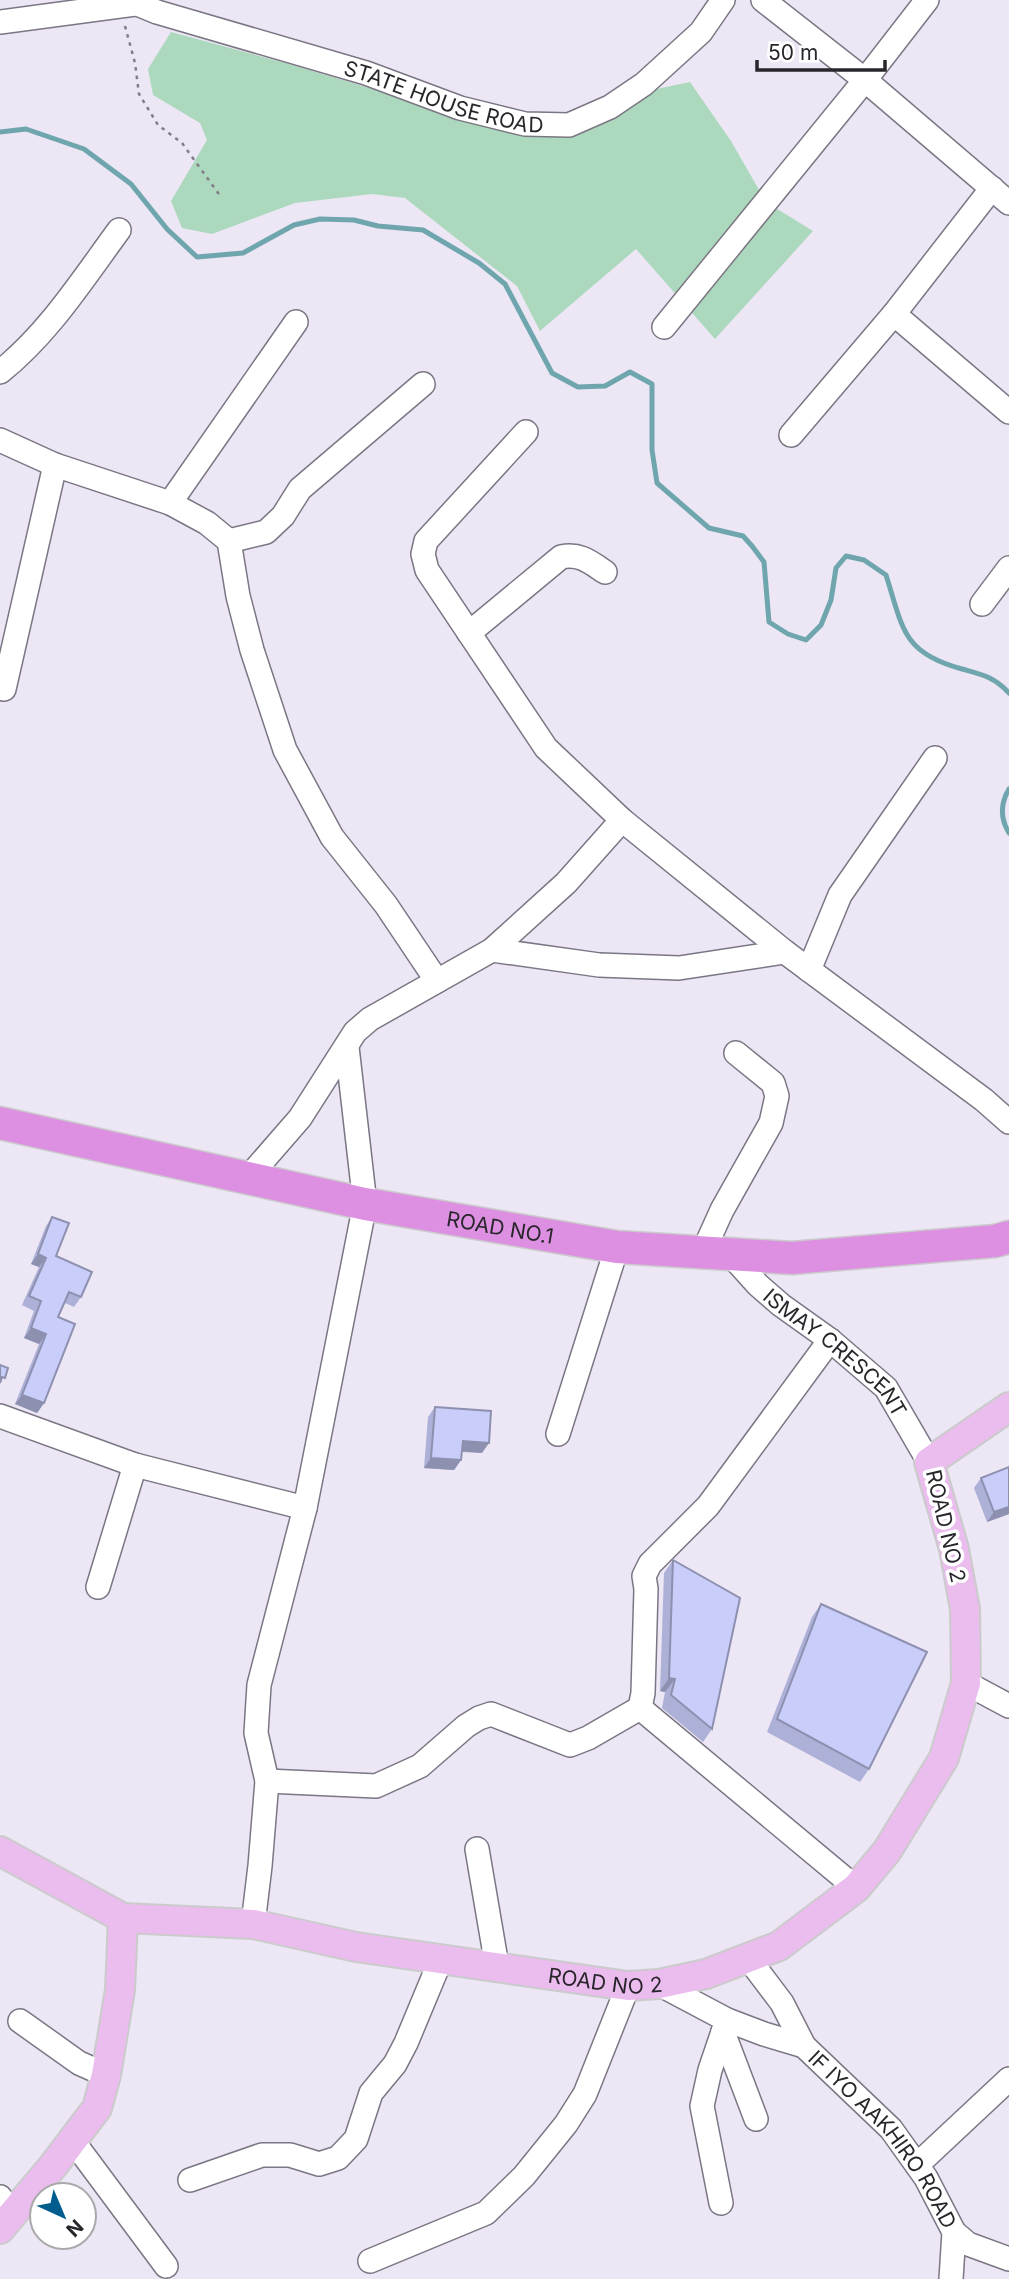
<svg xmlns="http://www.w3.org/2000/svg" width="1009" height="2279" font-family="Inter,sans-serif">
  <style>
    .green { fill: #acd9bd }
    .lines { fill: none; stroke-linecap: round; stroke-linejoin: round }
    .stream { stroke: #6fa6ad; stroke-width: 5 }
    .minor-casing { stroke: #7b7683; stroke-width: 26 }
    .major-casing { stroke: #cbcbcc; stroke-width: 32 }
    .highway-casing { stroke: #cbcbcc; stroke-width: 35 }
    .path { stroke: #827e87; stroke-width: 2.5; stroke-dasharray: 3.5 5; stroke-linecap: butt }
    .minor { stroke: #fff; stroke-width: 23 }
    .major { stroke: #ebbcee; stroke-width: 28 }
    .highway { stroke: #dd90e2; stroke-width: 32 }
    .wall { fill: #adb0d7 }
    .shaded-wall { fill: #8d90af }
    .building { fill: #c9cdfa; stroke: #8d90af; stroke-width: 2 }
    .labels { text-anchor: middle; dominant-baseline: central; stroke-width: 7; stroke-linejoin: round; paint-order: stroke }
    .street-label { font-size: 21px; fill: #28262b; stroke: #fff }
  </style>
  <rect width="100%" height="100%" fill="#ece6f5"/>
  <path class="green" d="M171 32 289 64 446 111 564 134 628 95 690 82 731 141 766 202 813 231 715 339 636 249 540 331 517 286 405 198 372 194 295 203 212 234 182 228 171 201 207 140 200 123 153 95 148 69Z"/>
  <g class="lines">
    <g class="stream">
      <path d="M0 132 26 129 84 149 131 184 167 229 197 257 243 253 294 225 320 219 354 220 378 226 423 230 479 263 505 284 552 373 578 387 605 386 630 372 652 384V450L657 483 709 528 743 536 752 546 764 562 769 622 788 634 806 640 821 625 831 600 836 568 846 556 864 560 886 575C903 628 902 653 962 669 983 675 994 677 1009 693"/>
      <path d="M1009 789C1000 804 1000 818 1009 833"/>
    </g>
    <defs>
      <g id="minor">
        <path id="s1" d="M128 0 157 12 366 73 460 108 525 124 569 125 610 107 644 84 701 32 723 0"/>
        <path d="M763 0 865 80 1009 203"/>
        <path d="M0 22 135 4"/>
        <path d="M894 314 1009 412"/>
        <path d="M664 327 865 80 927 0"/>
        <path d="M0 372C48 334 83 279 119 230"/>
        <path d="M526 432 426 541 423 554 427 570 546 748 622 820 785 952 984 1100 1009 1122"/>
        <path d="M791 435 894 314 992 188"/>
        <path d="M0 440 55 465 170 503 207 523 229 541 238 596 252 650 285 750 332 837 386 905 437 981"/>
        <path d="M170 503 296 322"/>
        <path d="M229 541 266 532 283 516 300 489 423 384"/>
        <path d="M982 604 1009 568"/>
        <path d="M469 633 561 557C580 553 590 562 605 572"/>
        <path d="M4 689 55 465"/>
        <path d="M492 950 599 965 679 968 785 952"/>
        <path d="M809 970 840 895 935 758"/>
        <path d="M247 1179 300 1118 355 1032 370 1019 492 950 566 883 622 820"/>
        <path d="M703 1252 722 1210 771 1123 777 1096 773 1083 736 1053"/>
        <path id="s2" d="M730 1254 758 1285 781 1305 830 1340 886 1388 929 1462"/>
        <path d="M0 1416 135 1465 305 1508"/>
        <path d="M558 1434 617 1247"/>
        <path d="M98 1587 135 1465"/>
        <path d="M966 1683 1009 1706"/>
        <path d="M640 1708 856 1888"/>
        <path d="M267 1781 376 1786 420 1766 466 1726 479 1718 491 1714 570 1745 588 1738 640 1708 643 1693 646 1589 644 1576 650 1564 708 1506 830 1340"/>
        <path d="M477 1849 497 1966"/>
        <path d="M253 1924 260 1866 267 1781 256 1733 259 1685 305 1508 365 1204 347 1047"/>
        <path id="s3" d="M748 1958 782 2003 804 2046 891 2129 926 2178 954 2232 951 2279"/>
        <path d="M659 1984 727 2020 764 2034 804 2046"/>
        <path d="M20 2021 79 2063 106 2075"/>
        <path d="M723 2032 756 2119"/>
        <path d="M73 2141 166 2266"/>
        <path d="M917 2165 1009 2079"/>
        <path d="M190 2180 262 2155H290L319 2164 338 2158 356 2139 371 2093 395 2064 406 2043 441 1959"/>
        <path d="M0 2197 13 2214"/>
        <path d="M721 2203 702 2106 710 2070 727 2020"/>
        <path d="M954 2232 968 2244 1009 2259"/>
        <path d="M370 2261 486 2213 524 2176 566 2124 585 2094 628 1986"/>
      </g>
      <g id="major">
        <path d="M0 1851 123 1918"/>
        <path id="s4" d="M0 2229 53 2166 97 2108 106 2075 120 1990 123 1918 253 1924 356 1947 628 1986 659 1984 706 1974 779 1946 856 1888 887 1851 944 1758 966 1683 965 1609 954 1549 929 1462 1009 1407"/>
      </g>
      <g id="highway">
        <path id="s5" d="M0 1123 365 1204 617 1247 792 1258 995 1241 1009 1237"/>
      </g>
    </defs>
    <use href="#minor" class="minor-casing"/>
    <use href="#major" class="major-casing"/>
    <use href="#highway" class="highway-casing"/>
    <path class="path" d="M125 26 135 63 139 94 158 125 182 143 221 197"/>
    <use href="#minor" class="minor"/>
    <use href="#major" class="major"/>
    <use href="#highway" class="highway"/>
  </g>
  <g class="wall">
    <path d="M52 1217 56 1256 81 1297 74 1307 65 1303 58 1317 44 1403 37 1413 15 1404 39 1344 24 1338 34 1311 22 1305 39 1267 31 1264 46 1226Z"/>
    <path d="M435 1407 482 1453 462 1452 461 1460 454 1470 424 1468 428 1417Z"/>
    <path d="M1009 1467V1514L987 1522 974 1488 981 1478Z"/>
    <path d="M673 1560 712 1729 703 1742 662 1708 665 1692 660 1691 664 1573Z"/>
    <path d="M821 1604 869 1769 860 1782 767 1732 812 1617Z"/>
  </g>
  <g class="shaded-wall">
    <path d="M38 1254 46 1258 39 1267 31 1264Z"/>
    <path d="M31 1328 46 1334 39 1344 24 1338Z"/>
    <path d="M22 1395 44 1403 37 1413 15 1404Z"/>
    <path d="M463 1441 489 1443 482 1453 456 1451Z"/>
    <path d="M431 1458 461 1460 454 1470 424 1468Z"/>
    <path d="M1009 1507V1514L987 1522 994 1512Z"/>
    <path d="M669 1678 675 1679 665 1692 660 1691Z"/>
  </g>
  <g class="building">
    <path d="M52 1217 69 1223 56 1256 92 1272 81 1297 69 1292 58 1317 75 1324 44 1403 22 1395 46 1334 31 1328 41 1301 29 1296 46 1258 38 1254Z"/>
    <path d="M0 1365 8 1368 5 1378 2 1377 0 1383Z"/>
    <path d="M435 1407 491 1411 489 1443 463 1441 461 1460 431 1458Z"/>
    <path d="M1009 1467V1507L994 1512 981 1478Z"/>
    <path d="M673 1560 740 1598 712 1729 671 1695 675 1679 669 1678Z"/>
    <path d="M821 1604 927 1652 869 1769 777 1719Z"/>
  </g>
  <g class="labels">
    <g class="street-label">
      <text stroke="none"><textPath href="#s1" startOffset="331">STATE HOUSE ROAD</textPath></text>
      <text stroke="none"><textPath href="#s5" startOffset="511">ROAD NO.1</textPath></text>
      <text stroke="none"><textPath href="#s2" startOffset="145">ISMAY CRESCENT</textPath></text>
      <text transform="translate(946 1526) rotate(77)">ROAD NO 2</text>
      <text stroke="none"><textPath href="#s4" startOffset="835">ROAD NO 2</textPath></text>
      <text stroke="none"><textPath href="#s3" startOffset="228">IF IYO AAKHIRO ROAD</textPath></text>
    </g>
  </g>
  <g transform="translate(63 2216) rotate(136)"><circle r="33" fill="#ffffff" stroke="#a9a8aa" stroke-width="2"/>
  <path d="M0-5L12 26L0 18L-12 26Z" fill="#005d8d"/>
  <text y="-10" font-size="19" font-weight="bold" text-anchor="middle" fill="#28262b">N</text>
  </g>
  <path d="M757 60v10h128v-10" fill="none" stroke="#28262b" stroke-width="3.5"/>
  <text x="768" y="60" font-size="21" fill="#28262b" stroke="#ffffff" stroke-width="5" paint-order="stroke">50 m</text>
</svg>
